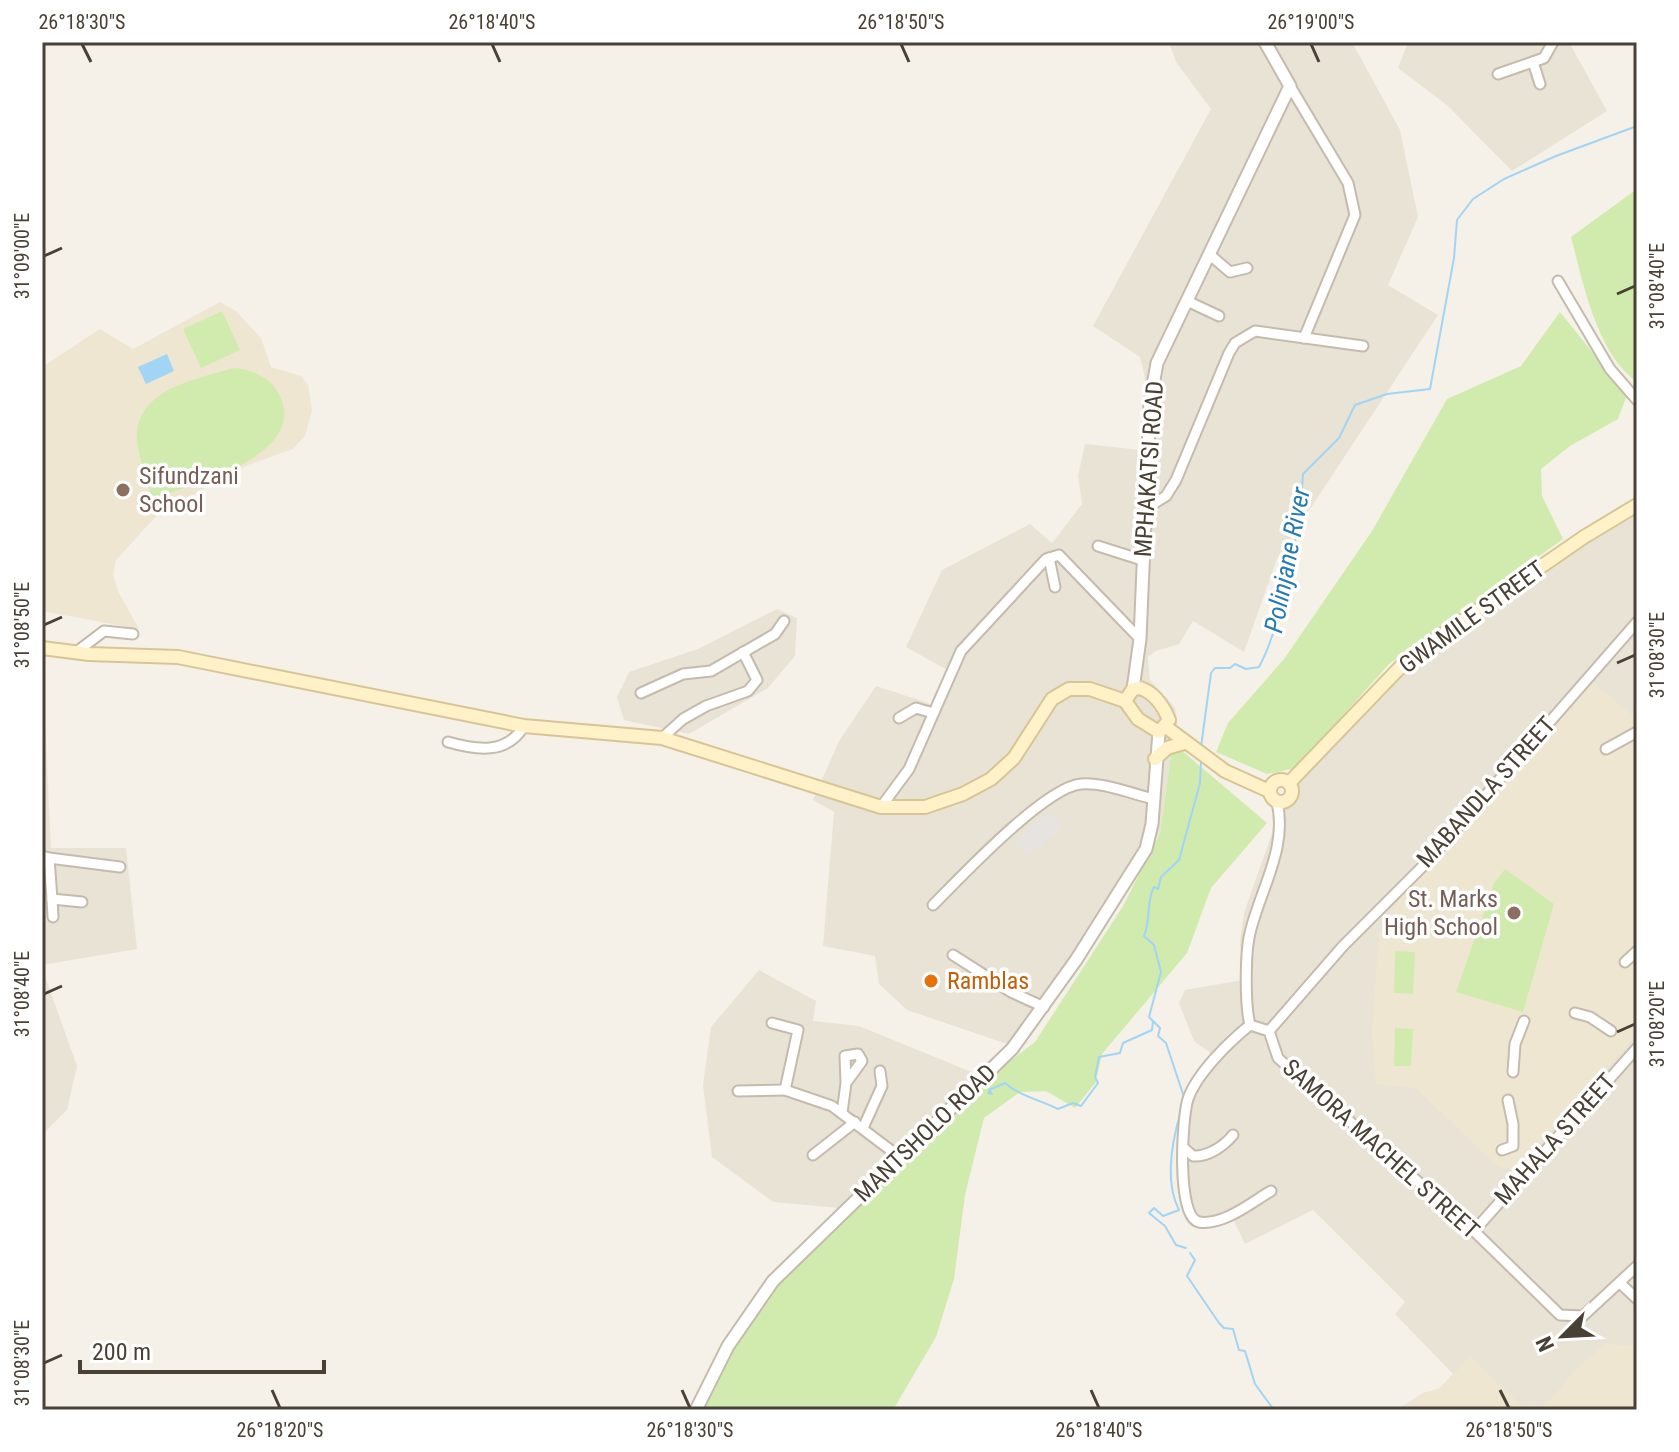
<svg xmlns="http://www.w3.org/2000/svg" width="1679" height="1452" font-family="'Roboto Condensed',sans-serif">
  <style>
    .residential { fill: #e9e3d6 }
    .education { fill: #efe6d1 }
    .green { fill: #d1ebaf }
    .parking { fill: #e6e3e0 }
    .water { fill: #a1d4f5 }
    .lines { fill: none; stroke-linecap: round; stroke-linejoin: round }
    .stream { stroke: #a1d4f5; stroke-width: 2 }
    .minor-casing { stroke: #c4bbad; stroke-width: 13 }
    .tertiary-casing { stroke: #c4bbad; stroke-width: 15 }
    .secondary-casing { stroke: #d8c595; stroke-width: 16 }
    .minor { stroke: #fff; stroke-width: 9 }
    .tertiary { stroke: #fff; stroke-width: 11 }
    .secondary { stroke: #fff1c8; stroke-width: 12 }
    .ticks { fill: none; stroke: #494136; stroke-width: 3 }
    .education-dot { fill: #8d6e63; stroke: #fff; stroke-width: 3 }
    .food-dot { fill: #e8710a; stroke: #fff; stroke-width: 3 }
    .labels { text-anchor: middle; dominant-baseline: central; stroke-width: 7; stroke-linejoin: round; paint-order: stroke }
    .street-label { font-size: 24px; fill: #494136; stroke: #fff }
    .education-label { font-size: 24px; fill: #785e54; stroke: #fff; text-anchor: start }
    .food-label { font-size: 24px; fill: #c56008; stroke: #fff; text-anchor: start }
    .water-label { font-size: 26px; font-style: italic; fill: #277bb3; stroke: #fff }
    .neatline { fill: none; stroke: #494136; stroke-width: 3 }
    .ticks-label { font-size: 20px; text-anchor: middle; fill: #494136 }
  </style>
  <rect width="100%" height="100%" fill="#f5f1e8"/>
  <g class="residential">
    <path d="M1169 42H1352L1400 130 1418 217 1388 285 1438 315 1277 559 1244 652 1193 621 1179 644 1156 651 1148 657 1150 680 1175 708 1177 723 1160 833 1019 1048 907 1010 879 984 875 956 823 946 834 812 813 800 839 741 876 686 931 704 947 670 906 647 942 570 1030 524 1052 543 1082 504 1078 476 1085 444 1141 450 1145 378 1140 357 1093 326 1211 109 1176 62Z"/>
    <path d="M1408 42H1569L1607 111 1512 171 1448 106 1398 68Z"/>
    <path d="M1637 505V1410H1397L1423 1393 1439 1389 1453 1374 1395 1314 1405 1302 1313 1210 1245 1244 1231 1215 1211 1220 1193 1219 1182 1184 1188 1099 1216 1057 1194 1041 1179 1003 1185 990 1243 980 1240 941 1244 913 1291 779 1410 657Z"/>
    <path d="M777 609 797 618 795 656 768 688 689 734 624 720 617 697 629 672 698 649Z"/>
    <path d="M42 657 51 848H126L137 949 42 965Z"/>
    <path d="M42 968 77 1066 67 1110 42 1135Z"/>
    <path d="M759 970 816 1001 813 1021 859 1026 974 1073 960 1099 839 1208 773 1202 712 1157 703 1085 711 1027Z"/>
  </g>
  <g class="education">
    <path d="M220 302 236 311 261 338 271 367 301 376 308 385 312 411 305 436 293 449 248 465 158 514 116 560 113 575 118 591 139 629 42 611V367L100 329 133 349Z"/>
    <path d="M1591 681 1637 719V1035L1514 1171 1497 1166 1416 1088 1376 1084 1372 1032 1379 934 1403 892Z"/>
    <path d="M1606 1343 1637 1347V1410H1535L1550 1400 1578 1367Z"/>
    <path d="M1470 1356 1526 1410H1397L1423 1393 1439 1389Z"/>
  </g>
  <g class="green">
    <path d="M1637 189V382C1597 354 1583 283 1571 237Z"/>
    <path d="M222 311 240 350 201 368 183 329Z"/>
    <path d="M1560 312 1627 395 1618 419 1570 446 1541 469 1542 496 1563 539 1389 664 1296 768 1267 774 1216 752 1228 723 1284 659 1372 531 1447 399 1521 366Z"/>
    <path d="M233 368C251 369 271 377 279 394 310 456 193 484 152 499 148 480 136 453 137 433 140 388 198 379 233 368Z"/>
    <path d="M1173 743 1267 823 1211 888 1187 953 1102 1054 1096 1082 1075 1108 1046 1091 1020 1092 984 1118 965 1195 954 1279 936 1337 893 1410H696L757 1301 960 1099 1035 1042 1123 906 1160 833Z"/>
    <path d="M1505 869 1554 904 1523 1012 1456 992 1494 883Z"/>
    <path d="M1395 951 1415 952 1413 994 1394 993Z"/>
    <path d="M1395 1028 1413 1029 1411 1066H1394Z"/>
  </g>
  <path class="parking" d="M1049 811 1062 826 1030 855 1014 843Z"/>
  <path class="water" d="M167 354 174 371 146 384 138 367Z"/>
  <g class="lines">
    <g class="stream">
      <path d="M1201 747 1211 673 1215 668H1230L1235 664 1246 669 1259 667C1284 620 1300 527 1303 474L1339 438 1355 405 1387 394 1430 389 1454 258 1457 220 1473 199 1504 179 1556 156 1637 126"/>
      <path d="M988 1093 992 1094 989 1090 1005 1083C1020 1096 1040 1100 1058 1109L1073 1103 1081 1106 1098 1083 1095 1077 1099 1057 1120 1053 1123 1043 1152 1030 1153 1021"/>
      <path d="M1184 1097 1166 1043 1158 1036 1160 1028 1149 1017 1161 972 1154 945 1144 936C1151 920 1146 901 1154 887L1158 889 1161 877 1179 860 1200 783 1201 762"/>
      <path d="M1181 1111C1172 1141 1164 1181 1179 1210L1163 1216 1154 1208 1149 1213 1165 1226 1176 1245 1186 1248"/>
      <path d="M1190 1253 1195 1260 1187 1276 1219 1323 1224 1328 1233 1329 1239 1350 1245 1351 1255 1384 1274 1410"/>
    </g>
    <defs>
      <g id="minor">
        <path d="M1533 62 1540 84"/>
        <path d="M1498 74 1544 58 1553 42"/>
        <path d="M1290 86 1348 183 1355 215 1304 338"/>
        <path d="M1209 254 1230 272 1247 268"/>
        <path d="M1558 281 1610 369 1637 400"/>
        <path d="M1187 301 1219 316"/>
        <path d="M1145 509 1166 496 1176 480 1229 353 1235 343 1255 331 1363 346"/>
        <path d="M1098 546 1142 560"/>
        <path d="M1049 558 1055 587"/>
        <path d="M75 653 104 631 133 634"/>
        <path d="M641 693 683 674 711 671 775 634 784 621"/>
        <path d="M899 718 916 708 933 713"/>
        <path d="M662 738 683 719 706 706 748 691 757 680 743 652"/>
        <path d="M448 742C476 750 507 755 524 726"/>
        <path d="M1606 749 1637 732"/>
        <path d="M1277 802C1288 848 1260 890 1250 933 1245 953 1245 1006 1250 1025L1269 1031 1278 1058 1474 1231 1560 1315 1583 1316 1637 1266"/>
        <path d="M881 807 909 769 961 651 1046 559 1059 555 1140 639"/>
        <path d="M42 856 49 858 52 899 82 902"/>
        <path d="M49 858 120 867"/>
        <path d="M52 899 53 917"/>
        <path d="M933 905C961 877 1045 787 1081 784 1103 782 1132 794 1154 799"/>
        <path d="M953 955 1011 992 1044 1007"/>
        <path d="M1625 962 1637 951"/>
        <path d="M1575 1013 1590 1017 1611 1031"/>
        <path d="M772 1023 798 1030 785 1090 832 1106 901 1158"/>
        <path d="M1250 1025C1229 1042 1197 1073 1188 1099 1182 1117 1176 1218 1199 1222 1223 1226 1252 1202 1271 1191"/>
        <path d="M1269 1031 1343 946 1430 859 1637 622"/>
        <path d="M1513 1072 1515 1044 1524 1021"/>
        <path d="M738 1091 785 1090"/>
        <path d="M842 1113 846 1083 862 1061 858 1054 845 1056 846 1083"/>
        <path d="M863 1128 882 1086 880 1071"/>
        <path d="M1184 1148 1193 1156C1208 1157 1224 1146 1233 1135"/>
        <path d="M1502 1150 1513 1146V1124L1508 1100"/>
        <path d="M813 1155 855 1122"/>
        <path d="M1474 1231 1637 1048"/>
        <path d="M1621 1284 1637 1299"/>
      </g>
      <g id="tertiary">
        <path d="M1133 689 1140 639 1150 402 1157 363 1290 86 1265 42"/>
        <path d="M696 1410 728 1346 773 1281 1012 1049 1076 960 1146 849 1152 824 1159 732"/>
      </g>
      <g id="secondary">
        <path d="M42 648 89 654 178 657 524 726 662 738 881 807H925L963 794 991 779 1014 758 1052 699 1069 689H1090L1125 701"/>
        <path d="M1140 688C1155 693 1163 705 1169 720L1159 732 1138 719 1125 701 1133 689Z"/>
        <path d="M1166 727 1225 771 1269 791"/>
        <path d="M1155 759 1167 748 1184 743"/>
        <circle cx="1281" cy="791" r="11"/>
        <path d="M1289 783 1410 657 1584 537 1637 505"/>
      </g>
    </defs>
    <use href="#minor" class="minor-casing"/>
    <use href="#tertiary" class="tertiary-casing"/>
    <use href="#secondary" class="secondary-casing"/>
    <use href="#minor" class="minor"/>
    <use href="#tertiary" class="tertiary"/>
    <use href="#secondary" class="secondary"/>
  </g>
  <path class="ticks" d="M82 44 91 62M492 44 500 62M901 44 909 62M1311 44 1319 62M44 256 62 248M1617 294 1635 286M44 625 62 617M1617 663 1635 655M44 994 62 986M1617 1032 1635 1024M44 1363 62 1355M272 1390 280 1408M682 1390 690 1408M1091 1390 1099 1408M1500 1390 1509 1408"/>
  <g class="education-dot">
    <circle cx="123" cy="490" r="8"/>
    <circle cx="1514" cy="913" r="8"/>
  </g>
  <circle class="food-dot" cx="931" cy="981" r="8"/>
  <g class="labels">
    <g class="street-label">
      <text transform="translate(1149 469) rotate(-86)">MPHAKATSI ROAD</text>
      <text transform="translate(1472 617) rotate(-36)">GWAMILE STREET</text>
      <text transform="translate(1486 792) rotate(-48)">MABANDLA STREET</text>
      <text transform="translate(925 1133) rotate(-44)">MANTSHOLO ROAD</text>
      <text transform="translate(1555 1139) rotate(-48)">MAHALA STREET</text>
      <text transform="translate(1381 1149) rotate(42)">SAMORA MACHEL STREET</text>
    </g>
    <g class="education-label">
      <text x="139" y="476">Sifundzani<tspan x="139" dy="28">School</tspan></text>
      <text x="1498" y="899" text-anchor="end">St. Marks<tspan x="1498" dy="28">High School</tspan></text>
    </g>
    <g class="food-label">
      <text x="947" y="981">Ramblas</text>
    </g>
    <g class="water-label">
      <text transform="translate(1287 560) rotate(-79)">Polinjane River</text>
    </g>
  </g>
  <rect width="1679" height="1452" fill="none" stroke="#ffffff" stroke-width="88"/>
  <g transform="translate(1563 1336) rotate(246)" stroke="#ffffff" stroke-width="6" paint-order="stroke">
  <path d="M0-6L14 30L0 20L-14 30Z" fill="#494136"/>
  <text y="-12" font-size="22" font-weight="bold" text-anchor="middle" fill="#494136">N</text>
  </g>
  <path d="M80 1360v12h244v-12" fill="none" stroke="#494136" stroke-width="4"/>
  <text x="92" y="1360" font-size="24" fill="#494136" stroke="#ffffff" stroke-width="6" paint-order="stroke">200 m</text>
  <rect x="44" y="44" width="1591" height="1364" class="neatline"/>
  <g class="ticks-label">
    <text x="82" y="29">26°18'30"S</text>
    <text x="492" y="29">26°18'40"S</text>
    <text x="901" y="29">26°18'50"S</text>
    <text x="1311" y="29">26°19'00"S</text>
    <text transform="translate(22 256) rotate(-90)" y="7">31°09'00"E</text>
    <text transform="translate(1657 286) rotate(-90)" y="7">31°08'40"E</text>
    <text transform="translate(22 625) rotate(-90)" y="7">31°08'50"E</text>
    <text transform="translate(1657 655) rotate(-90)" y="7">31°08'30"E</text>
    <text transform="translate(22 994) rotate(-90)" y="7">31°08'40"E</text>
    <text transform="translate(1657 1024) rotate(-90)" y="7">31°08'20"E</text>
    <text transform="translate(22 1363) rotate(-90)" y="7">31°08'30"E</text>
    <text x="280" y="1437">26°18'20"S</text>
    <text x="690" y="1437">26°18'30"S</text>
    <text x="1099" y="1437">26°18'40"S</text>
    <text x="1509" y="1437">26°18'50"S</text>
  </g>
</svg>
